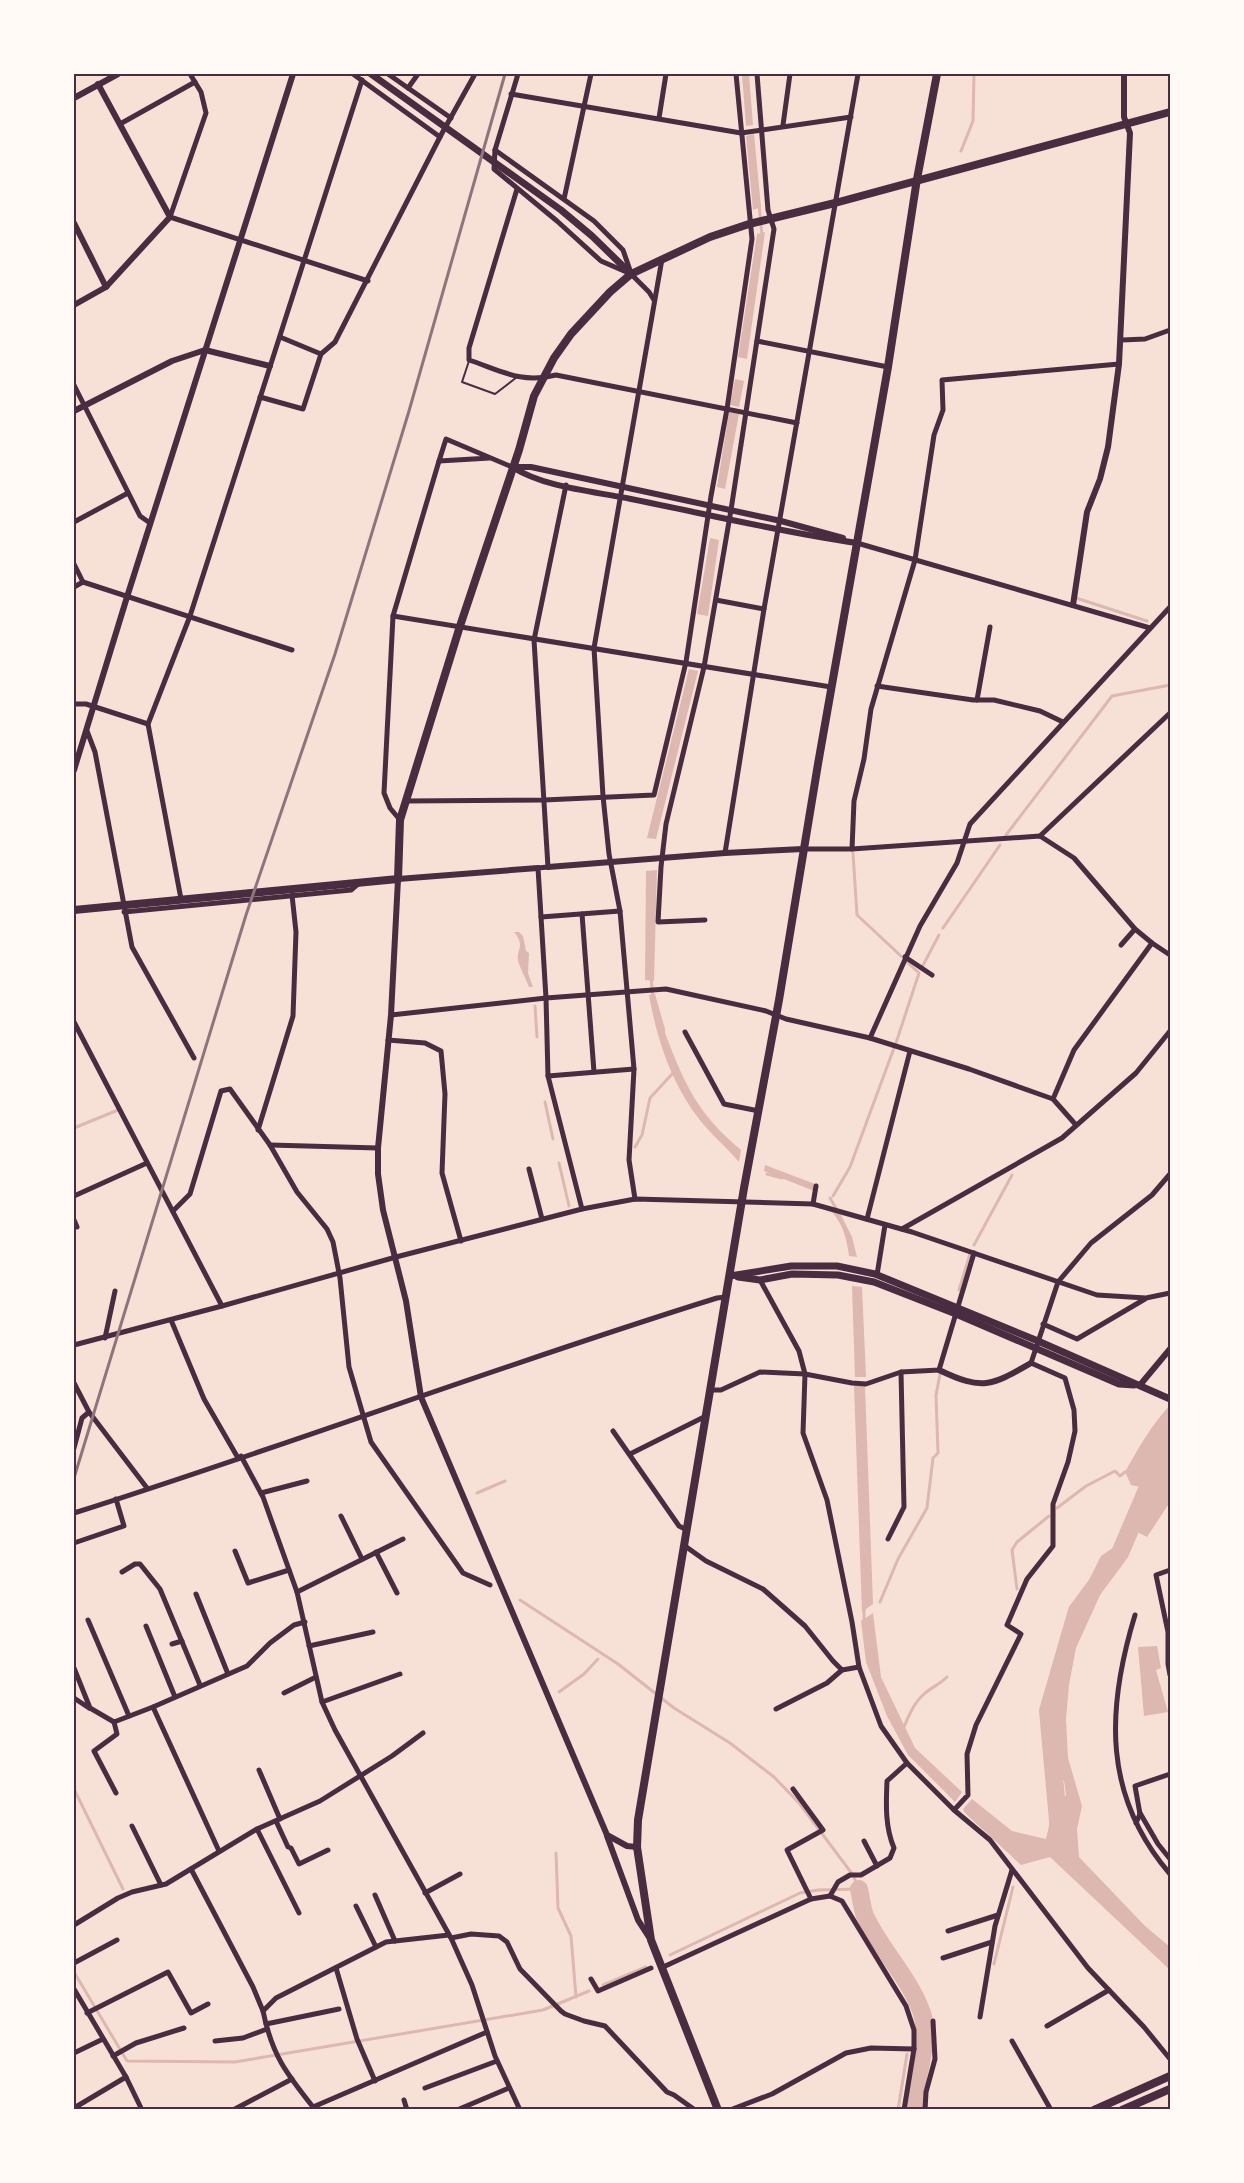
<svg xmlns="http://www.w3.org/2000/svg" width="1244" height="2183" font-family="Helvetica,sans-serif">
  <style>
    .water { fill: #dcb8b0 }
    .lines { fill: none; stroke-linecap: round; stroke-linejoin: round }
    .stream { stroke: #dcb8b0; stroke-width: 3 }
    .river { stroke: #dcb8b0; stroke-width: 18 }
    .service { stroke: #4a2c40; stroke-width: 2 }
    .minor { stroke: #4a2c40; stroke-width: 5 }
    .tertiary { stroke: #4a2c40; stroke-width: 6 }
    .secondary { stroke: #4a2c40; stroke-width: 7 }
    .primary { stroke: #4a2c40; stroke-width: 8 }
    .trunk { stroke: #4a2c40; stroke-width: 8 }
    .rail { stroke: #8f747c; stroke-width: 3 }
    .neatline { fill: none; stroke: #4a2c40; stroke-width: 2 }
  </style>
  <rect width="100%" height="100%" fill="#f7e1d7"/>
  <g class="water">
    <path d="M742 74H749L753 125 746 126Z"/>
    <path d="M754 134 761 207 753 210 746 136Z"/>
    <path d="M765 232 747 359 738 357 757 234Z"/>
    <path d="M735 379 744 381 739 407 730 405Z"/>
    <path d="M729 412 739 414 725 489 717 487Z"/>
    <path d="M710 538 719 540 708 616 697 614Z"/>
    <path d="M689 669 698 671 656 839 647 838Z"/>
    <path d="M657 870 654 981 645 980 646 871Z"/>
    <path d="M514 932H519L523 936 526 951 529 953 528 973 533 987H529C526 979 522 972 519 964 514 949 527 948 514 932Z"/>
    <path d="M655 994 665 1029V1033C685 1085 697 1113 741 1150L739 1162C728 1149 715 1138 704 1125 673 1088 657 1041 649 995Z"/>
    <path d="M765 1165 815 1184 814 1191 764 1171Z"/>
    <path d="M832 1212 841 1215 852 1237 857 1257 849 1256C847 1240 843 1224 832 1212Z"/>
    <path d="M852 1286 862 1287 866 1377H855Z"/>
    <path d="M854 1386H865L873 1604 862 1612Z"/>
    <path d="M1170 1405V1502L1147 1537 1133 1530 1140 1520 1149 1495 1141 1487 1131 1485 1125 1472C1139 1447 1151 1426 1170 1405Z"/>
    <path d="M1120 1543V1560L1105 1567 1101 1593 1076 1648 1069 1685 1066 1719 1068 1758 1082 1806 1077 1829 1079 1857 1145 1926 1170 1947V1970L1050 1857 1021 1865 965 1813 963 1809 972 1799 1012 1831 1046 1839 1051 1817 1066 1795 1064 1780 1050 1788 1054 1716 1060 1683 1086 1586 1101 1556Z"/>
    <path d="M873 1613 881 1677 915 1748 962 1792 955 1802 908 1755 887 1716 866 1662 861 1621Z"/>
    <path d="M1157 1646 1161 1668 1156 1670 1168 1712 1144 1716 1138 1647Z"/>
  </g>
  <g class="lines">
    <g class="stream">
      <path d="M961 151 973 121 974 74"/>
      <path d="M759 204 762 236"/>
      <path d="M1076 598 1147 621"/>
      <path d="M1006 835 1112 696 1170 685"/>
      <path d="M853 853 857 915 901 956"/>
      <path d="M943 928 1000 845"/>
      <path d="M921 969 939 935"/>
      <path d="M651 977 653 998"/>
      <path d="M535 1006 537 1037"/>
      <path d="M896 1043 919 973 906 961"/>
      <path d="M545 1102 553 1139"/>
      <path d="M74 1128 118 1110"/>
      <path d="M635 1147 642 1135 650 1098 673 1073"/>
      <path d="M559 1163 569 1206"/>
      <path d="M767 1174 782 1178"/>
      <path d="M833 1196 850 1167 894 1048"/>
      <path d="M830 1198 837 1210"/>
      <path d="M974 1245 1012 1175"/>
      <path d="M959 1290 970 1254"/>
      <path d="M477 1493 505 1481"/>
      <path d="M1057 1508 1086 1486 1115 1471 1120 1476 1125 1472"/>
      <path d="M1017 1589 1012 1550 1017 1542 1049 1516"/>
      <path d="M520 1600 618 1664 674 1708 730 1743 774 1777 799 1803 853 1875 859 1889 818 1890 800 1893 670 1955"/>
      <path d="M880 1602 898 1559 927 1508 933 1458 938 1453 936 1395 940 1374"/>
      <path d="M864 1607V1621"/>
      <path d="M559 1692 584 1674 598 1659"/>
      <path d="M903 1729C908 1718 913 1704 923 1695 930 1688 939 1685 947 1677"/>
      <path d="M74 1789 123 1889"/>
      <path d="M556 1853 558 1908 571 1936 576 1997"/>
      <path d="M994 1964 1013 1887"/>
      <path d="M74 1972 127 2061 235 2062 543 2010 589 1991"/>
      <path d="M603 1985 646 1967"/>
      <path d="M898 2110 907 2054"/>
    </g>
    <g class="river">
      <path d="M1059 1831 1048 1711 1077 1611 1120 1553 1152 1478 1170 1461"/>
      <path d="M859 1889C861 1898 862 1908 865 1916 881 1950 909 1977 922 2013 931 2042 914 2079 914 2110"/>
    </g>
    <path class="service" d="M469 361 462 382 495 394 517 377"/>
    <g class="minor">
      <path d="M190 74 201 92 206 113 170 217 368 281"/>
      <path d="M353 74 440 137"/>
      <path d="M388 74 451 118"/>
      <path d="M518 74 495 150 494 169 557 221 601 261 631 274 649 292 654 300"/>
      <path d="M408 88 418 74"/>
      <path d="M511 94 741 133 851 117"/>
      <path d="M659 118 666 74"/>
      <path d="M120 124 195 82"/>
      <path d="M783 125 790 74"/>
      <path d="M495 150 594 221 623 250 631 273"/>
      <path d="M517 189 469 348V360C502 371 521 384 556 375L797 423"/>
      <path d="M564 199 591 74"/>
      <path d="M280 337 321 354"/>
      <path d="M1122 340 1145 339 1170 330"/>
      <path d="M757 341 888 367"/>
      <path d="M74 385 140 516 150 523"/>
      <path d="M260 397 303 409 321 354 335 342 441 135 475 74"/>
      <path d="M490 458 439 461 446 439 512 467"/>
      <path d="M566 485 534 640 548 867 538 868 546 998 548 1076 582 1209"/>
      <path d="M74 522 128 493"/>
      <path d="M857 543 1150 628"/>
      <path d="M74 564 83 582 292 650"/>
      <path d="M74 587 83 582"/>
      <path d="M716 600 764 609"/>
      <path d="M393 616 831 687"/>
      <path d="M877 686 973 700H994L1040 711 1063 722"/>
      <path d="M977 700 990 627"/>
      <path d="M74 704H86L148 724"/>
      <path d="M87 731 95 752 132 947 194 1058"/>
      <path d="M406 801 544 800 654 795 686 662 711 496 727 409 752 239 736 74"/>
      <path d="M400 820 390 808 384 793 393 616 439 461"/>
      <path d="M1040 836 1170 713"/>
      <path d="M803 849H852L1040 836 1074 858 1135 929 1152 943 1170 955"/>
      <path d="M852 849 854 801 864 759 871 709 915 560 934 435 943 410 942 380 1119 364"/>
      <path d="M725 853 764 609 858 74"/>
      <path d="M181 899 148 724 190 616 362 80"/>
      <path d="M124 912 351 890 358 884"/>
      <path d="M582 914 594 1072"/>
      <path d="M541 917 620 911"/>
      <path d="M705 920 658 922 661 867 666 824 704 667 731 510 774 229 768 210 757 74"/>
      <path d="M1121 945 1135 929"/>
      <path d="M905 957 932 975"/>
      <path d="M391 1015 546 998 666 989 766 1011 786 1019 870 1038 969 1069 1053 1099 1076 1125"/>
      <path d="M74 1022 222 1306"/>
      <path d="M685 1032 724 1104 759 1111"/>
      <path d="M870 1038 920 926 957 863 970 824 1170 607"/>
      <path d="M388 1040 425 1043 441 1051 445 1094 442 1173 461 1241"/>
      <path d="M548 1076 634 1069"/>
      <path d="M1053 1099 1074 1050 1152 943"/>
      <path d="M258 1130 293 1016 296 932 292 895"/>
      <path d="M270 1145 378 1148"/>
      <path d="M529 1169 542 1219"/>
      <path d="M74 1196 147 1163"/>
      <path d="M635 1199 629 1160 634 1069 620 911 609 854 603 796 594 648 662 259"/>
      <path d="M813 1204 816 1186"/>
      <path d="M173 1211 190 1194 221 1091 230 1089 270 1145 297 1192 327 1229 333 1242 340 1278 349 1367 371 1442 463 1573 490 1585"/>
      <path d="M867 1219 910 1051"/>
      <path d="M74 1220 77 1227"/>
      <path d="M902 1229 1062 1138 1136 1073 1170 1031"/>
      <path d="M877 1275 885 1225"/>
      <path d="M760 1280 799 1351 805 1374 803 1433 827 1500 852 1622 859 1667 881 1726 907 1763 954 1810 990 1840 1088 1968 1144 2027 1170 2059"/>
      <path d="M171 1320 204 1399 238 1458"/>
      <path d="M1043 1324 1077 1339 1145 1299"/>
      <path d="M105 1338 115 1291"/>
      <path d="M74 1345 222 1306 396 1257 582 1209 635 1199 813 1204 912 1232 1097 1295 1146 1298 1170 1293"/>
      <path d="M74 1383 89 1412 147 1488"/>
      <path d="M710 1390H721L760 1372 805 1374 852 1383 866 1384 901 1372 939 1370 974 1253"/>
      <path d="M613 1431 679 1526 687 1530"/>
      <path d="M74 1448 82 1418 89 1412"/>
      <path d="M630 1454 706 1416"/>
      <path d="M241 1456 263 1497 297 1592 322 1702 335 1730 451 1938 472 1985 495 2056 520 2110"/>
      <path d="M261 1493 307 1481"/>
      <path d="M74 1513C289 1445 501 1365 717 1298L726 1297"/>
      <path d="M341 1516 362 1559"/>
      <path d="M888 1539 904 1507 901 1372"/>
      <path d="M74 1543 124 1526 116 1499"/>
      <path d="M685 1546 706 1561 763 1589 805 1626 833 1661 842 1670 859 1667"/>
      <path d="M235 1551 248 1583 289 1570"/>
      <path d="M376 1552 397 1593"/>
      <path d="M1170 1570 1156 1575 1168 1632V1664L1170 1675"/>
      <path d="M122 1572 135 1564H140L160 1589 200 1685"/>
      <path d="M297 1592 403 1539"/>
      <path d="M196 1594 228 1674"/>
      <path d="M1135 1615C1106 1710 1103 1796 1170 1874"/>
      <path d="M88 1620 129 1716"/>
      <path d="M146 1626 175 1697"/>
      <path d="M172 1644 182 1641"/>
      <path d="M309 1646 373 1632"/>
      <path d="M74 1668 90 1708 114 1722 153 1707 247 1666 270 1643 294 1625 305 1622"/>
      <path d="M284 1693 316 1677"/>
      <path d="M74 1698 89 1708"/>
      <path d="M322 1702 400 1674"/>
      <path d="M153 1707 219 1851"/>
      <path d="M776 1709 827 1683 842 1670"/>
      <path d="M114 1722 117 1734 94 1751 116 1793"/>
      <path d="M259 1770 280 1819"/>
      <path d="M793 1789 823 1830 787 1850 811 1899"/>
      <path d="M954 1810 968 1795 967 1754 976 1725 1021 1634 1007 1625 1027 1579 1053 1546V1504L1068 1462 1075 1431 1074 1410 1065 1378 1031 1363 1058 1282 1091 1243 1152 1195 1170 1174"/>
      <path d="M1140 1813 1158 1844 1170 1859"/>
      <path d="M276 1821 288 1847 291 1848 299 1864 328 1850"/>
      <path d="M1136 1823 1140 1814 1135 1786 1170 1774"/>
      <path d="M132 1826 161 1885"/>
      <path d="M257 1829 299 1913"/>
      <path d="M864 1841 877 1866"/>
      <path d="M191 1869 253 1987 263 2011"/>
      <path d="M425 1893 460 1874"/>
      <path d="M375 1895 395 1941"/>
      <path d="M830 1896 838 1882 850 1875H861L890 1858 894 1848C885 1827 886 1804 887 1781L907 1763"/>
      <path d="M356 1906 376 1947"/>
      <path d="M74 1925 118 1898 132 1892 166 1884 257 1829 320 1801 392 1756 423 1733"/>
      <path d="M948 1931 998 1915"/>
      <path d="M449 1935 386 1942 276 1998 263 2011C272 2055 286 2073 313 2107L487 2032"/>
      <path d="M451 1938 471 1934 499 1936 507 1942 520 1969 561 2011 565 2014 584 2021 605 2026 667 2092 674 2095 695 2110"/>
      <path d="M943 1958 992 1942"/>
      <path d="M74 1963 117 1940"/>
      <path d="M336 1968 357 2039 375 2081"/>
      <path d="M661 1968 811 1899 830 1896 842 1901 906 2006 914 2030V2049L871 2048 846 2053 772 2094 730 2110"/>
      <path d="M591 1979 598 1991 651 1968"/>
      <path d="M74 1989 126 2077 142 2110"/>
      <path d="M87 2013 168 1972 191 2013 208 2004"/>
      <path d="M980 2017 995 1926 1012 1870"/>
      <path d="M266 2024 339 2009"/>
      <path d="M1047 2026 1109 1990"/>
      <path d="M215 2041 243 2038 267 2029"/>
      <path d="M1012 2041 1051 2110"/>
      <path d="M74 2053 103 2039"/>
      <path d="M113 2056 136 2043 184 2028"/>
      <path d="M425 2088 497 2061"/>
      <path d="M404 2100 407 2110"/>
      <path d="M74 2108 126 2077"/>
      <path d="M233 2110 292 2079"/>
      <path d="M457 2110 509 2088"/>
      <path d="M904 2110 914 2049"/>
      <path d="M925 2110 926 2092 935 2059 933 2021"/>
    </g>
    <g class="tertiary">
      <path d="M74 98 118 74"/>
      <path d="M74 223 106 287"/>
      <path d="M74 305 106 287 170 217 98 84"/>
      <path d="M74 411 172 361 205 350 270 366"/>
      <path d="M512 467C546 488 592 491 631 499 706 514 781 532 857 543"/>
      <path d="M513 467H531L781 521 843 538"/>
      <path d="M1073 605 1087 512 1100 479 1108 447 1119 364 1130 133 1124 117V74"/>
      <path d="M74 770 127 597 293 74"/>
      <path d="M548 867 725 853 803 849"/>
      <path d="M538 868 398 879 391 1015 378 1148V1174L383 1210 406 1301 421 1397 607 1835 627 1846 637 1847"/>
      <path d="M939 1370C983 1391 991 1386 1031 1363"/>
      <path d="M1140 1385 1170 1349"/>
      <path d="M607 1836 638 1920 649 1937"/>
    </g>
    <g class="secondary">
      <path d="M371 74 561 210 592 236 631 274"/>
      <path d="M730 1276 791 1266H837L875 1274 1038 1341 1170 1399"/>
      <path d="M738 1277 760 1280 792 1274 838 1275 874 1282 956 1314 1119 1384 1134 1385"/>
    </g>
    <path class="primary" d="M74 910 398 879 400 820 460 626 519 450 534 396 554 358 571 334 610 292 631 274 710 237 749 224 835 203 1170 112"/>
    <g class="trunk">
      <path d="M718 2110 651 1940 637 1847 638 1820 744 1188 779 1000 818 764 888 367 917 179 937 74"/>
      <path d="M1094 2110 1170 2076"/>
      <path d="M1122 2110 1170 2089"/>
    </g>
    <path class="rail" d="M74 1478 246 915 335 654 409 411 505 74"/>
  </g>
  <rect width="1244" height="2183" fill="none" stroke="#fffaf5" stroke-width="150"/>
  <rect x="75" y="75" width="1094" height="2033" class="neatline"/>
</svg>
